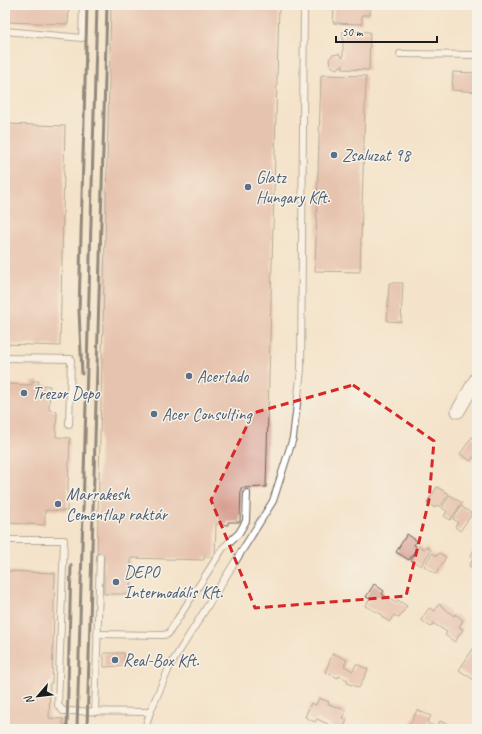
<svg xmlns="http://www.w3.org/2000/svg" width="482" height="734" font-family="Caveat,sans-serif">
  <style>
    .building { fill: #d69b8e }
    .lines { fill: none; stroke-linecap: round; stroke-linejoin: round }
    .lane-casing { stroke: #686259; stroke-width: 8 }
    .street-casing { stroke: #686259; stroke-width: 15 }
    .lane { stroke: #fff; stroke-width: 6 }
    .street { stroke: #fff; stroke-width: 13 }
    .rail { stroke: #1c1c1c; stroke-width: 3 }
    .marked { fill: none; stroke: #d62828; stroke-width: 3; stroke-dasharray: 8 5; stroke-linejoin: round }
    .service-dot { fill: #5c6f8a; stroke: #f7f3e8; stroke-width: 1.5 }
    .labels { text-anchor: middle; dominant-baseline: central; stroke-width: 3; stroke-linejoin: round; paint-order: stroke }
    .service-label { font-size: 17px; fill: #4e5e75; stroke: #f7f3e8; text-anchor: start }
  </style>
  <rect width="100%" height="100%" fill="#f7f3e8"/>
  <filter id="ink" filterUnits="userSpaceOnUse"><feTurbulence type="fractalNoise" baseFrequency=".025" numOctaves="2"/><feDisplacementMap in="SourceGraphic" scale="8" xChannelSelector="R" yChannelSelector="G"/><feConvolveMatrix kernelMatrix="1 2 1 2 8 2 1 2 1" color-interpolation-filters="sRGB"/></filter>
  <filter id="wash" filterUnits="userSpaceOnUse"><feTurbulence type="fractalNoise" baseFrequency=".012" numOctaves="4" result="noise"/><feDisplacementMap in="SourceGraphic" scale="16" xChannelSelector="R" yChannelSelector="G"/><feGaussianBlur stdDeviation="0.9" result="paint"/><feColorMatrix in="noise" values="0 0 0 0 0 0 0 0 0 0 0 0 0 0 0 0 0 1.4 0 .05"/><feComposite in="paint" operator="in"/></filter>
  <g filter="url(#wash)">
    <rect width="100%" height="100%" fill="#f4e3ca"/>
    <g id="blocks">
      <g class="building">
        <path d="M5 5H69L68 24 5 22Z"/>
        <path d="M111 5H279L266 487 241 488 240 522H228V525L216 524 215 557H204V560L131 558 130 594H104V557H97Z"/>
        <path d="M334 5H370V15H362V24L333 23Z"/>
        <path d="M343 31 370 32 369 70 343 69V65L336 69 330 65 329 59 332 55 339 54 343 58Z"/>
        <path d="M453 72 477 73V92L452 90Z"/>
        <path d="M321 75 366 76 360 272 315 271Z"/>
        <path d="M5 124 65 126 60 346 5 344Z"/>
        <path d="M389 283H403L401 322 387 321Z"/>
        <path d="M32 381H39L38 385 50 386 49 410 57 411 56 437 70 438 67 511 45 510V525L5 523V384L32 385Z"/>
        <path d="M472 437 477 440V460L473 457 471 461 460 454Z"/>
        <path d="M437 487 449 494 440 507 437 505 435 508 427 503Z"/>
        <path d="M450 495 462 503 450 520 444 516 447 511 442 508Z"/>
        <path d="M461 506 472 514 460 531 455 527 458 522 453 519Z"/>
        <path d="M407 534 417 541 414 545 417 547 409 560 396 552Z"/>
        <path d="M477 545V572L469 566 473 559 470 557Z"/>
        <path d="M419 546 424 549 426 546 431 550 421 566 411 560Z"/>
        <path d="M432 553 437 556 439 553 446 557 436 574 424 566Z"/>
        <path d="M5 571 55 573 52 683H50L49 718 63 719V729H5Z"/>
        <path d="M374 584 384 591 382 594 396 603 398 600 407 606 399 618 394 615 389 622 382 617 383 615 365 606 370 599 366 597Z"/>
        <path d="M439 604 454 616 455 614 463 620 459 627 463 629 455 642 445 635 447 632 433 623 431 627 421 620 429 608 435 611Z"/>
        <path d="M477 643V675L474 680 459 670Z"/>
        <path d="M104 653H124L125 666 104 667Z"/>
        <path d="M333 653 347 660 344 666 353 671 356 664 368 669 359 688 347 683 348 680 339 676 338 678 325 672Z"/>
        <path d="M319 698 329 702 328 704 346 710 343 718 347 720 343 729H331L332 726 317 719 315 722 305 717 311 703 316 705Z"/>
        <path d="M417 710 431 716 427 723 437 727 440 721 452 726 450 729H408Z"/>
      </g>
    </g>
  </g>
  <g filter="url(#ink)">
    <use href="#blocks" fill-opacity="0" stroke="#686259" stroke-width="1"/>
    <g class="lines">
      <defs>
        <g id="lane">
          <path d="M5 31 82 38 83 5"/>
          <path d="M400 54 477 55"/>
          <path d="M5 358 71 359 69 424"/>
          <path d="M5 540H64L58 705 63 711 150 712"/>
          <path d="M97 634 163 635 168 634 223 548 239 533 246 521 247 493"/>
          <path d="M95 712 100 557"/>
          <path d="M145 729 150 712 170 666 273 501 293 438 301 370 304 5"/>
        </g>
        <path id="street" d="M458 411 477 378"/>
      </defs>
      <use href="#lane" class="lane-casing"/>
      <use href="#street" class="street-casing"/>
      <use href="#lane" class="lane"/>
      <use href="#street" class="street"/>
      <g class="rail">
        <path d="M82 374 79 311 87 5"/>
        <path d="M67 729 71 565"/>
        <path d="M77 729 97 5"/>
        <path d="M87 729 107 5"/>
      </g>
    </g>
  </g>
  <path d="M0 0H482V734H0ZM353 385 434 441 429 500 406 596 255 608 211 500 253 413Z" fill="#f4e3ca" fill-opacity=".55" fill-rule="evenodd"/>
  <path class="marked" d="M353 385 434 441 429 500 406 596 255 608 211 500 253 413Z"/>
  <g class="service-dot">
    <circle cx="334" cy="155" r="4"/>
    <circle cx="248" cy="187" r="4"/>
    <circle cx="189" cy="376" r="4"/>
    <circle cx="24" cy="393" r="4"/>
    <circle cx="154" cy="414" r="4"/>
    <circle cx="58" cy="504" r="4"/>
    <circle cx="116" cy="582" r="4"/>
    <circle cx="115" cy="660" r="4"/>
  </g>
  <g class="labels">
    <g class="service-label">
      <text x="342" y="155">Zsaluzat 98</text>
      <text x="256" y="177">Glatz<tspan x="256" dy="20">Hungary Kft.</tspan></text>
      <text x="197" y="376">Acertado</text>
      <text x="32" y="393">Trezor Depo</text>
      <text x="162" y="414">Acer Consulting</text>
      <text x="66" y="494">Marrakesh<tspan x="66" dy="20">Cementlap raktár</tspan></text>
      <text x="124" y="572">DEPO<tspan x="124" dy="20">Intermodális Kft.</tspan></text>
      <text x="123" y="660">Real-Box Kft.</text>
    </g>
  </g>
  <rect width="482" height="734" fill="none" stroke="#f7f3e8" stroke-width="20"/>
  <g transform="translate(38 696) rotate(242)" stroke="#f7f3e8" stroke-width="3" paint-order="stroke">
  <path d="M0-3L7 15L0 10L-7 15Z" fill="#1c1c1c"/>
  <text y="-6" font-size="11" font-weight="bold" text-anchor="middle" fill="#1c1c1c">N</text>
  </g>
  <path d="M336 36v6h101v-6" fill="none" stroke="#1c1c1c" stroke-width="2"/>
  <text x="342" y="36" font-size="12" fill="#1c1c1c" stroke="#f7f3e8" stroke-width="3" paint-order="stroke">50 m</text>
</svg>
